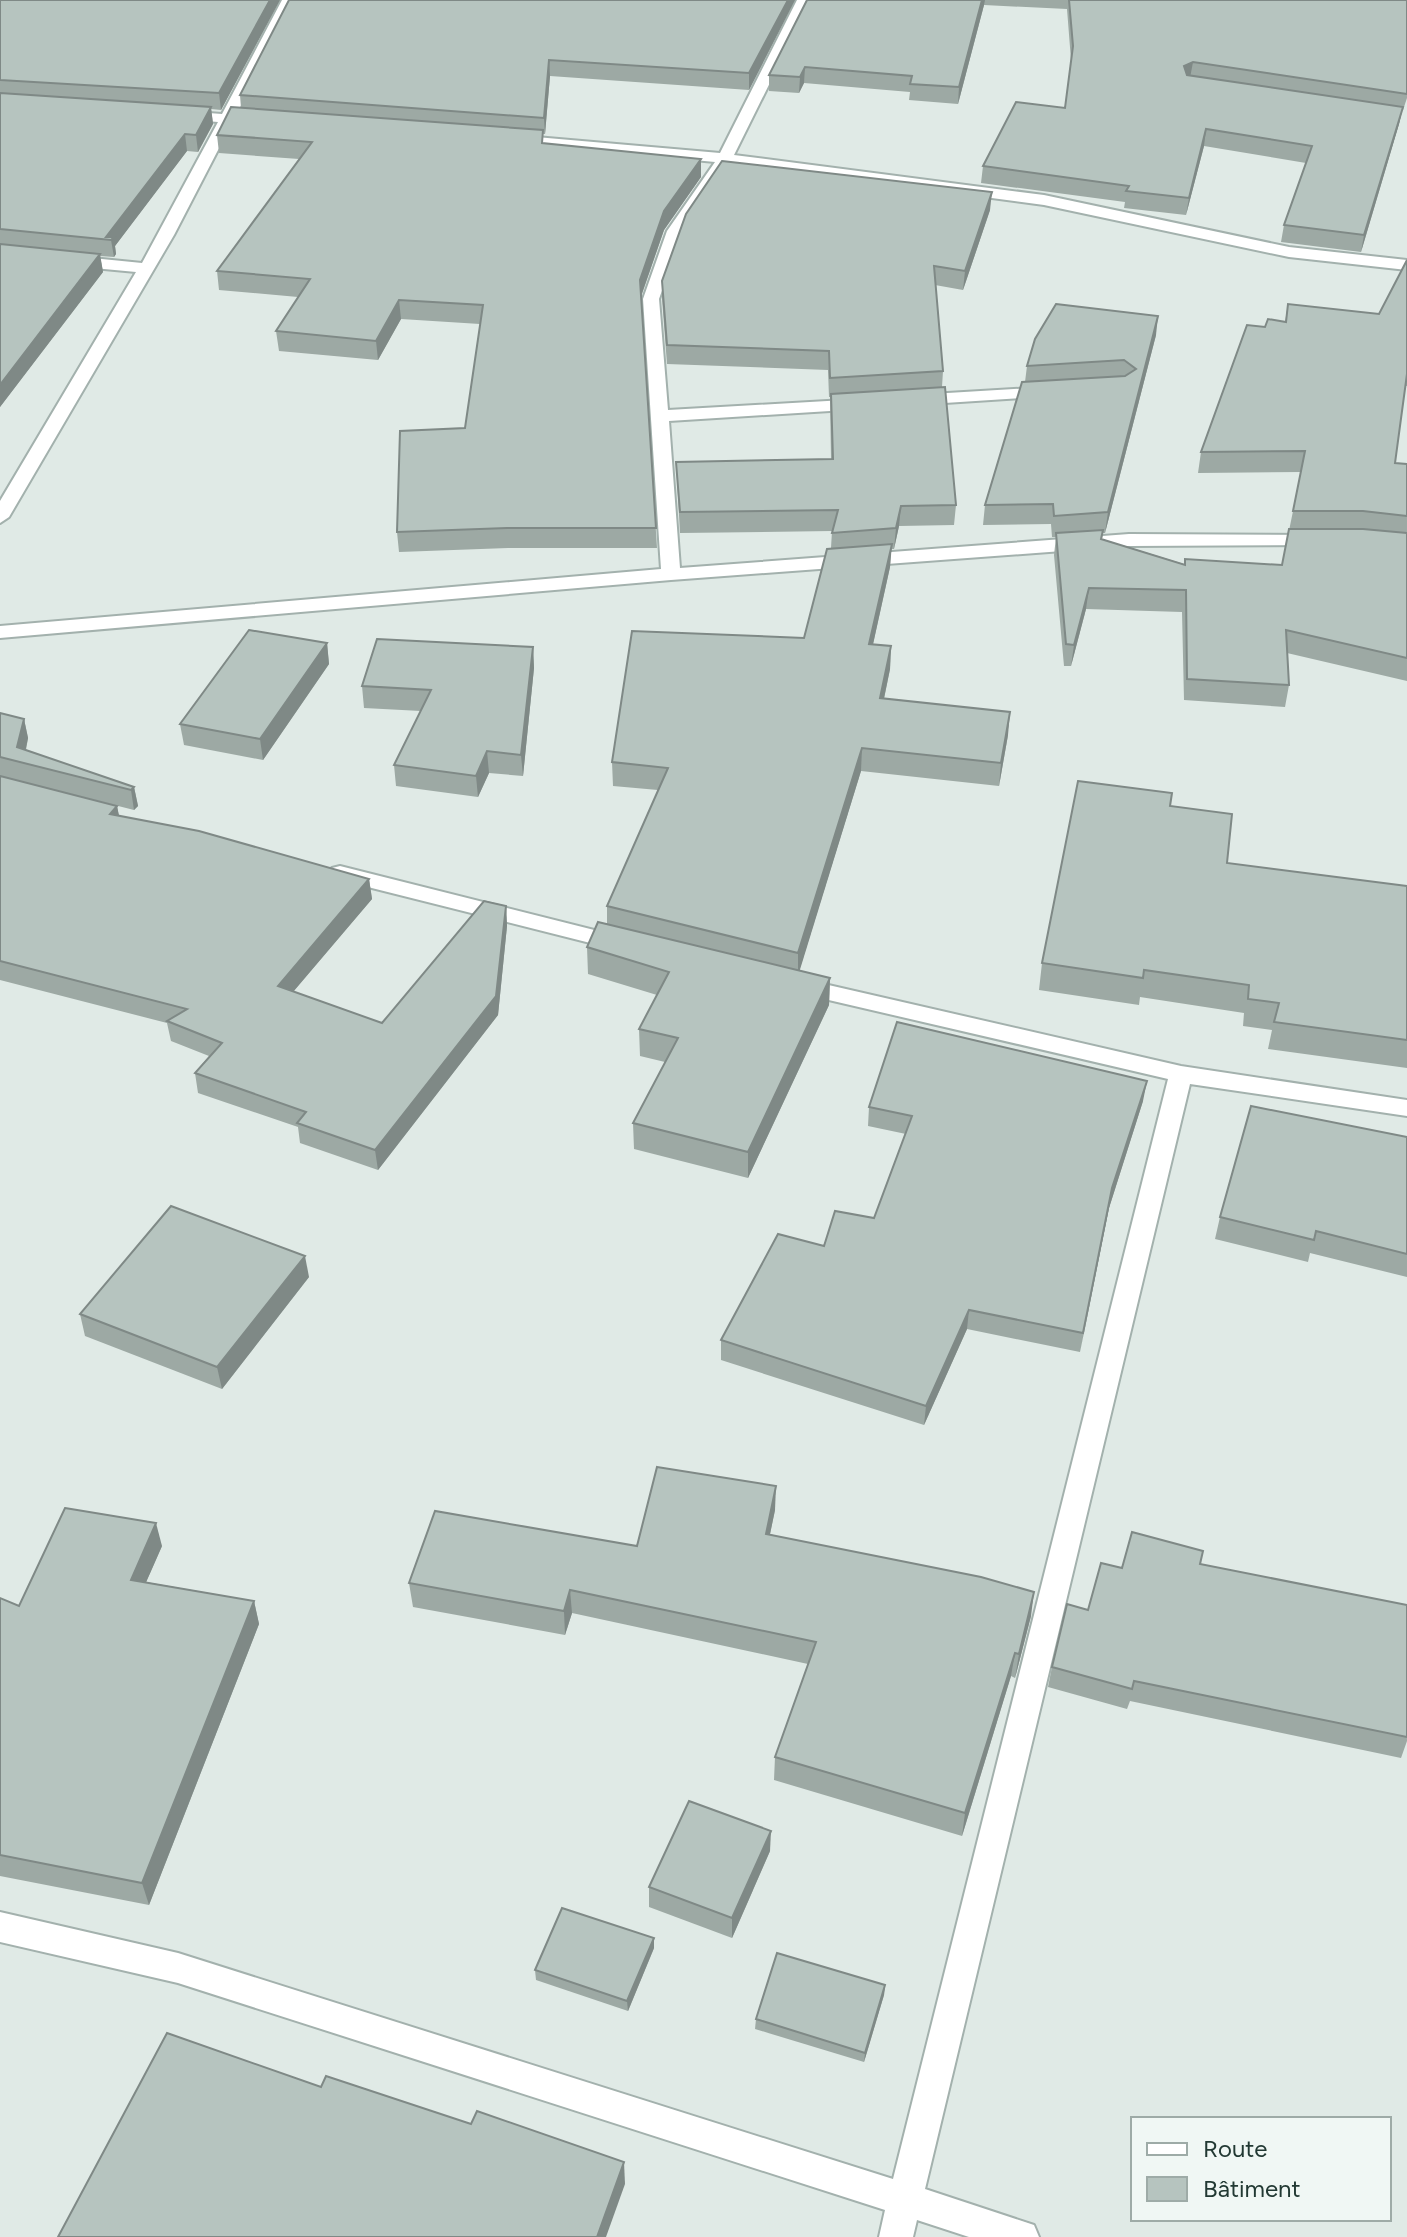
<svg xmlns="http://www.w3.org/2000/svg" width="1407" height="2237" font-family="Figtree,sans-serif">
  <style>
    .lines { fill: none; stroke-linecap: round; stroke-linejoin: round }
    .street-casing { stroke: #a3b1ad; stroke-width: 4 }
    .street { fill: #fff; fill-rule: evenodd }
    .wall { fill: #9da9a4 }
    .shaded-wall { fill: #7f8986 }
    .building { fill: #b6c4bf; stroke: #7f8986; stroke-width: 2 }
  </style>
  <rect width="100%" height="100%" fill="#e0eae6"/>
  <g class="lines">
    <defs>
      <g id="street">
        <path d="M282 0H296L236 115 257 117 264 121 257 125 232 123 174 235 9 517 0 523V501L136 272 72 266 64 261 72 256 142 263 218 122 182 119 175 115 182 111 222 114Z"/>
        <path d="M797 0H811L734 155 1044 195 1289 247 1407 260V270L1289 257 1044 205 729 163 683 231 659 299 668 410 862 399 871 404 862 409 669 421 680 568 1129 534 1318 535 1327 541 1325 545 1129 546 671 580 0 638V626L661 569 643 299 667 231 715 162 513 143 506 139 513 135 720 153Z"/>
        <path d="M1049 387 1058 392 1055 396 914 405 905 400 914 395Z"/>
        <path d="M340 866 622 937 630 939 633 944 630 949 622 951 332 878 329 873 332 868Z"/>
        <path d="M798 978 1181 1066 1407 1100V1116L1190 1084 925 2189 1034 2225 1039 2237H969L917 2220 913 2237H879L885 2210 178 1983 0 1942V1912L178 1953 893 2179 1168 1079 790 991 787 986 790 981Z"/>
      </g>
    </defs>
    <use href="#street" class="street-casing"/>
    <use href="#street" class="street"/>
  </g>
  <g class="wall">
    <path d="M0 0H280L221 110 211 109 213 124 198 152 187 151 115 246 116 254 114 257 100 256 103 272 0 407Z"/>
    <path d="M289 0H795L749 90 550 76 545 134H543V143L701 177 664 230 641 297 657 548H508L399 552 397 532 465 428 480 324 401 319 378 360 279 351 276 331 298 297 219 290 217 271 299 159 219 153 217 135 241 108 240 95Z"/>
    <path d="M807 0H1407V98L1403 110H1402L1399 124 1361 252 1281 242 1284 225 1306 163 1204 146 1186 215 1124 208 1125 202 981 183 983 166 1065 108 1071 60 1067 9 984 5 958 104 909 100 910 92 804 83 799 93 769 91V75Z"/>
    <path d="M990 210 963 290 935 285 943 371 942 387 956 505 954 525 899 526 894 549H891L890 567 873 644 891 646 890 669 884 699 1008 735 999 786 861 771 799 971 830 978 829 1005 748 1178 634 1149 633 1123 665 1062 640 1056 639 1029 657 995 588 974 587 947 607 925V906L658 790 613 786 612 762 804 638 831 548 832 531 680 533 676 462 831 459 830 397H829L828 370 667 364 662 299V281Z"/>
    <path d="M1407 260V386H1405L1395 463 1407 464V681L1287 653 1289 685 1285 707 1184 700 1182 612 1086 609 1071 666H1064L1054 555 1056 537H1052L1051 524 983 525 985 505 1025 382 1027 366 1156 335 1105 533H1103L1102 539 1184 564 1185 559 1282 565 1301 472 1198 473 1201 452 1265 327 1285 322 1288 304 1379 314Z"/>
    <path d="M327 643 329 664 263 760 184 745 180 724Z"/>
    <path d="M533 647 534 668 523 776 489 773 478 797 396 786 394 765 421 711 364 708 362 686Z"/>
    <path d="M0 713 24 719 28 738 26 750 134 787 138 806 134 810 0 776Z"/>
    <path d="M0 776 117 806 119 816 369 879 372 899 293 992 382 1023 506 906 507 926 498 1015 378 1170 300 1143 298 1127 198 1093 195 1073 209 1056 171 1041 167 1023 0 980Z"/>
    <path d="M1170 806 1227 863 1407 886V1068L1268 1049 1272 1030 1243 1026 1244 1013 1140 997 1139 1005 1039 990 1042 963Z"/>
    <path d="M1143 1101 1109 1208 1080 1352 967 1329 924 1425 721 1360V1340L824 1246 874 1218 906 1134 868 1126 869 1107Z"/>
    <path d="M1407 1137V1277L1310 1253 1308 1262 1215 1239 1220 1217Z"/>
    <path d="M309 1277 222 1389 85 1336 80 1314Z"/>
    <path d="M775 1510 770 1534 1031 1616 1015 1678 1011 1676 962 1836 774 1780 775 1757 808 1664 572 1613 565 1635 413 1607 409 1583 637 1546Z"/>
    <path d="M162 1546 146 1582 254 1601 259 1624 149 1905 0 1876V1598L19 1606Z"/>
    <path d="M1200 1564 1407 1605V1741L1401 1758 1130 1701 1127 1709 1048 1687 1052 1667 1088 1610Z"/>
    <path d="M770 1851 732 1938 649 1907V1887Z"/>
    <path d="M654 1948 628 2011 536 1980 535 1970Z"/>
    <path d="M885 1985 884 1995 864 2062 755 2029 756 2019Z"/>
  </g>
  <g class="shaded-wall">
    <path d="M270 0H280L221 110 219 93Z"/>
    <path d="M788 0H795L749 90V73Z"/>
    <path d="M982 0H985L984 5 958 104 959 87Z"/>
    <path d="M549 60 550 76 545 134 544 118Z"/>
    <path d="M1193 62 1190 78 1182 82 1184 66Z"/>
    <path d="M805 67 804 83 799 93 800 77Z"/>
    <path d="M211 107 213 124 198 152 196 135Z"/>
    <path d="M1403 107 1399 124 1361 252 1364 235Z"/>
    <path d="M1206 129 1204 146 1186 215 1189 198Z"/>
    <path d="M185 134 187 151 115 246 116 254 114 257 111 240 106 237Z"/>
    <path d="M701 159V177L664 230 640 299V280L664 211Z"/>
    <path d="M992 192 990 210 963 290 965 271Z"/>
    <path d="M100 254 103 272 0 407V385Z"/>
    <path d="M399 300 401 319 378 360 376 341Z"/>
    <path d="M1158 316 1156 335 1105 533 1108 512Z"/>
    <path d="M901 506 899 526 894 549 896 528Z"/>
    <path d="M892 544 890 567 868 667 869 644Z"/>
    <path d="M1089 588 1086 609 1071 666 1074 645Z"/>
    <path d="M327 643 329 664 263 760 260 739Z"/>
    <path d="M891 646 890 669 879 722 880 698Z"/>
    <path d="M533 647 534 668 523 776 521 755Z"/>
    <path d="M1010 712 1008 735 999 786 1001 763Z"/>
    <path d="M24 719 28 738 23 762 17 747Z"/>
    <path d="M862 748 861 771 798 976V953Z"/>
    <path d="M487 751 489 773 478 797 476 776Z"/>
    <path d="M134 787 138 806 134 810 131 790Z"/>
    <path d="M117 806 121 826 110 814Z"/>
    <path d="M369 879 372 899 281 1006 278 986Z"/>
    <path d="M506 906 507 926 498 1015 378 1170 375 1150Z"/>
    <path d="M830 978 829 1005 748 1178V1152Z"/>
    <path d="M1147 1081 1143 1101 1109 1208 1080 1352 1112 1188Z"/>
    <path d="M305 1256 309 1277 222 1389 217 1367Z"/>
    <path d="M969 1310 967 1329 924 1425 926 1406Z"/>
    <path d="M776 1486 775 1510 765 1558 766 1534Z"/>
    <path d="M156 1523 162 1546 137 1603 131 1580Z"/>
    <path d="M570 1590 572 1613 565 1635 564 1611Z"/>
    <path d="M1034 1592 1031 1616 1015 1678 1019 1654Z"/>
    <path d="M254 1601 259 1624 149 1905 142 1883Z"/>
    <path d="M1015 1653 1011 1676 962 1836 965 1813Z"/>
    <path d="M771 1831 770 1851 732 1938V1918Z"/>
    <path d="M654 1938V1948L628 2011 627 2001Z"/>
    <path d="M885 1985 884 1995 864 2062 865 2053Z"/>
    <path d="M624 2162 625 2184 606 2237H597Z"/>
  </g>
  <g class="building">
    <path d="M0 0H270L219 93 0 80Z"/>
    <path d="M289 0H788L749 73 549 60 544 118 240 95Z"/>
    <path d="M807 0H982L959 87 910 84 912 76 805 67 800 77 769 75Z"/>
    <path d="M1069 0H1407V94L1193 62 1184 66 1187 75 1403 107 1364 235 1284 225 1312 146 1206 129 1189 198 1126 191 1129 186 983 166 1016 102 1065 108 1073 46Z"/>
    <path d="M0 93 211 107 196 135 185 134 106 237H114L111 240 0 229Z"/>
    <path d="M231 107 543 130 542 143 701 159 664 211 640 280 656 528H507L397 532 400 431 465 428 483 305 399 300 376 341 276 331 310 279 217 271 312 142 217 135Z"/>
    <path d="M722 161 992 192 965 271 934 266 943 371 830 378 829 351 667 345 662 281 686 214Z"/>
    <path d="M0 244 100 254 0 385Z"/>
    <path d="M1407 260V374L1395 463 1407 464V516L1363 511H1293L1305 451 1201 452 1247 325 1265 327 1268 319 1286 322 1288 304 1379 314Z"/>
    <path d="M1056 304 1158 316 1108 512 1054 516 1053 504 985 505 1022 382 1125 376 1136 369 1124 360 1027 366 1035 339Z"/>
    <path d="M945 387 956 505 901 506 896 528 832 533 838 510 680 512 676 462 833 459 831 394Z"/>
    <path d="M1289 529H1363L1407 533V658L1286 630 1289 685 1187 679 1186 590 1089 588 1074 645 1066 644 1056 533 1103 530 1101 539 1185 565V559L1282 565Z"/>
    <path d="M892 544 869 644 891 646 880 698 1010 712 1001 763 862 748 798 953 607 906 668 768 612 762 632 631 804 638 827 549Z"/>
    <path d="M249 630 327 643 260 739 180 724Z"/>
    <path d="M377 639 533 647 521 755 487 751 476 776 394 765 431 690 362 686Z"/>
    <path d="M0 713 24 719 17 747 134 787 131 790 0 757Z"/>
    <path d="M0 776 117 806 110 814 199 831 369 879 278 986 382 1023 484 901 506 906 496 996 375 1150 297 1123 306 1112 195 1073 222 1043 167 1021 187 1009 0 961Z"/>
    <path d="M1078 781 1172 793 1170 806 1232 814 1227 863 1407 886V1040L1274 1022 1279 1003 1248 999 1249 985 1144 970 1143 978 1042 963Z"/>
    <path d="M598 922 830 978 748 1152 633 1123 678 1038 639 1029 669 972 587 947Z"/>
    <path d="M897 1022 1147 1081 1112 1188 1083 1333 969 1310 926 1406 721 1340 778 1234 824 1246 835 1211 874 1218 912 1116 869 1107Z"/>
    <path d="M1251 1106 1407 1137V1254L1316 1231 1314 1240 1220 1217Z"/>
    <path d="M171 1206 305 1256 217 1367 80 1314Z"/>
    <path d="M657 1467 776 1486 766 1534 981 1577 1034 1592 1019 1654 1015 1653 965 1813 775 1757 816 1642 570 1590 564 1611 409 1583 435 1511 637 1546Z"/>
    <path d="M65 1508 156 1523 131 1580 254 1601 142 1883 0 1855V1598L19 1606Z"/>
    <path d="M1132 1532 1203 1551 1200 1564 1407 1605V1737L1134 1681 1132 1689 1052 1667 1067 1604 1088 1610 1101 1563 1122 1568Z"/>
    <path d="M689 1801 771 1831 732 1918 649 1887Z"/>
    <path d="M562 1908 654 1938 627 2001 535 1970Z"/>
    <path d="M777 1953 885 1985 865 2053 756 2019Z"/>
    <path d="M167 2033 321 2087 326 2076 471 2124 477 2111 624 2162 597 2237H58Z"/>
  </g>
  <rect x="1131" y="2117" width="260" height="104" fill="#f0f7f4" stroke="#9eaba7" stroke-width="2"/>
  <rect x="1147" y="2143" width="40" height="12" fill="#ffffff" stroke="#9eaba7" stroke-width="2"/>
  <text x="1203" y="2157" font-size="24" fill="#223933">Route</text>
  <rect x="1147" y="2177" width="40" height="24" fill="#b6c4bf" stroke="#9eaba7" stroke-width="2"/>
  <text x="1203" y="2197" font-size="24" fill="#223933">Bâtiment</text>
</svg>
